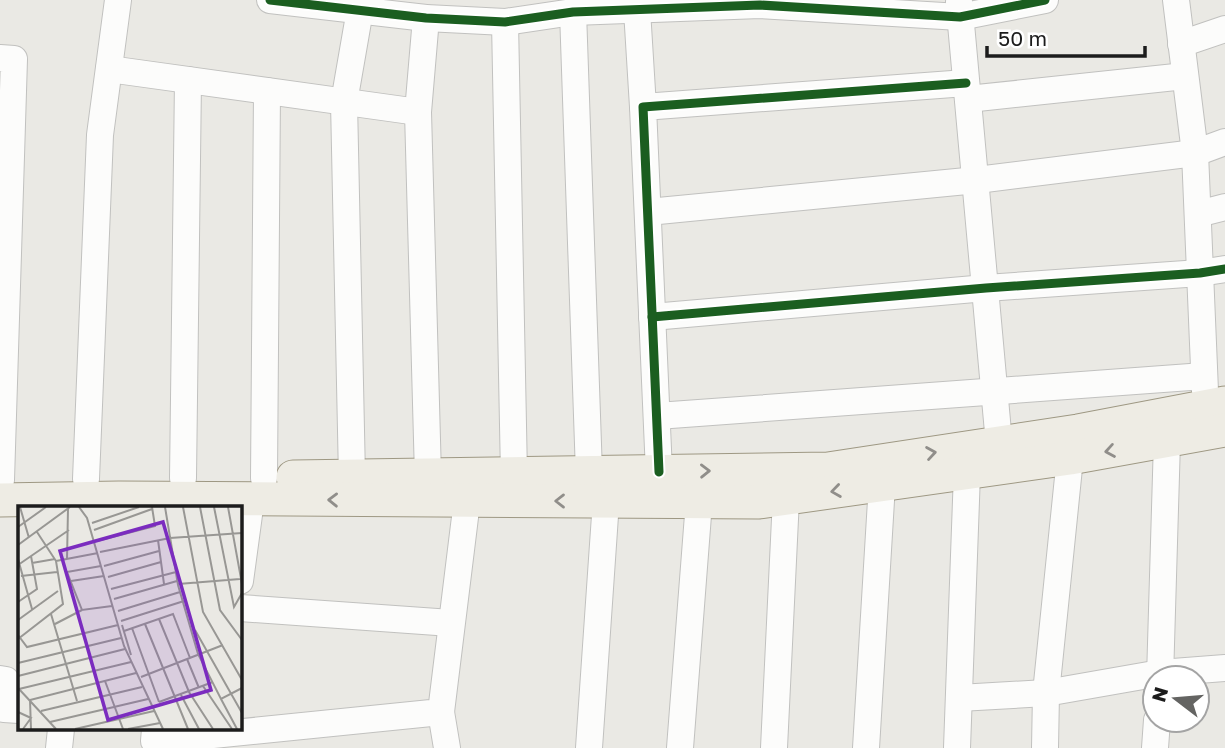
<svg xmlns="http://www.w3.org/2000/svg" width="1225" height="748" font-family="'Golos Text',sans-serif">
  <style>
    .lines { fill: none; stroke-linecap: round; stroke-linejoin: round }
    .minor-casing { stroke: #c1c1bf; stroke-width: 28 }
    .major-casing { stroke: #9e9883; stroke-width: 35 }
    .minor { stroke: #fcfcfb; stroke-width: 26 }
    .major { stroke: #eeece4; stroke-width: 33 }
    .cycleway-casing { stroke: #fff; stroke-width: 13 }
    .cycleway { stroke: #1b5e20; stroke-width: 9 }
    .oneway { stroke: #908e8a }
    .inset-road { fill: none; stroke: #989794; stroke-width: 2 }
    .view { fill: #7b2cbf; fill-opacity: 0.15; stroke: #7b2cbf; stroke-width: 3.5 }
    .inset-edge { fill: none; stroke: #1c1c1c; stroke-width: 3.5 }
  </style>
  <rect width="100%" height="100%" fill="#eae9e4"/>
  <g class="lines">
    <defs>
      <g id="minor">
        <path d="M270 0 426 18 505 22 573 12 760 5 960 17 1045 0"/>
        <path d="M1176 0 1195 153 1205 391"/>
        <path d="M959 2 999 443"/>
        <path d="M637 10 643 107"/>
        <path d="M573 12 589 473"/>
        <path d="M426 18 418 112 428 476"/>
        <path d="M505 22 514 475"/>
        <path d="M1181 44 1225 29"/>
        <path d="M0 58 14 59 1 480"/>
        <path d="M109 69 418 112"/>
        <path d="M968 99 1185 76"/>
        <path d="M648 212 977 180 1195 153 1225 142"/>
        <path d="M1198 214 1225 207"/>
        <path d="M652 317 986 288 1200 273 1225 269"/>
        <path d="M657 416 1204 376"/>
        <path d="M659 472 643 107 966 83"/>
        <path d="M352 477 344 102 360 10"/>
        <path d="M183 478 188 80"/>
        <path d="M264 478 267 91"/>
        <path d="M86 479 100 135 118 0"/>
        <path d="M240 581 251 500"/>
        <path d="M240 608 451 623"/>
        <path d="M1160 678 1167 441"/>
        <path d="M0 679 6 680 4 709 19 710"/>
        <path d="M959 698 1046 693 1160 673 1225 668"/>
        <path d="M441 712 447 748"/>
        <path d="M155 729 154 741 441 712 467 501"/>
        <path d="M59 748 61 729"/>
        <path d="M589 748 606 501"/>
        <path d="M680 748 699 502"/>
        <path d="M774 748 786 498"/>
        <path d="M866 748 882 484"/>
        <path d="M957 748 967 473"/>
        <path d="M1045 748 1046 693 1070 458"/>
        <path d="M1155 748 1157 720"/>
      </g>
      <g id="major">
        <path d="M293 477 828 469 1078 431 1225 403"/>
        <path d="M0 500 119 498 759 502 1070 458 1225 430"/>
      </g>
    </defs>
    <use href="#minor" class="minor-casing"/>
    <use href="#major" class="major-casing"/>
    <use href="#minor" class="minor"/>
    <use href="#major" class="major"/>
    <defs>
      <g id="cycleway">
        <path d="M270 0 426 18 505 22 573 12 760 5 960 17 1045 0"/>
        <path d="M652 317 986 288 1200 273 1225 269"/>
        <path d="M659 472 643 107 966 83"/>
      </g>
    </defs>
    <use href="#cycleway" class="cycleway-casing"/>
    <use href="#cycleway" class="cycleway"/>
  </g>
  <defs><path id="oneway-chevron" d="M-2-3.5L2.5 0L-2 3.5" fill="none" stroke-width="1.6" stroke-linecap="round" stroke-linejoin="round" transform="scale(1.75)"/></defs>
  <g class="oneway">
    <use href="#oneway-chevron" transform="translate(1110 451) rotate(170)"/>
    <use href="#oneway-chevron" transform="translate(931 453) rotate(-9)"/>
    <use href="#oneway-chevron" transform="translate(705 471) rotate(-1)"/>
    <use href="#oneway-chevron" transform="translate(836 491) rotate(172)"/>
    <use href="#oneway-chevron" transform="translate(333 500) rotate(-179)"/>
    <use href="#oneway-chevron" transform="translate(560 501) rotate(-180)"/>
  </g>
  <g transform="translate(18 506)">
    <rect width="224" height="224" fill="#eae9e4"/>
    <path class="inset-road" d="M2 1 11 32M61 1 69 12 106 140 145 223M147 1 160 79 180 148 203 193 224 182M165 1 185 106 224 174M182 1 202 104 224 134M196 1 216 101 224 87M210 1 224 78M74 17 121 1M0 21 28 1M76 24 134 3M140 34 146 78M79 35 137 20 134 1M0 39 52 1M82 46 152 32 224 27M0 53 14 103M49 53 50 3M38 55 80 47M14 57 37 53M0 59 51 24M83 60 49 66 64 104 94 100M86 60 141 45M3 70 39 66M90 71 143 56M53 75 86 70M160 78 222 73M93 83 158 66M96 93 159 75M0 96 19 83 13 50M100 105 162 86M33 108 59 195M141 113 171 186 195 223M0 114 40 85M103 115 166 95M37 118 64 104M127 118 170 223M104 119 113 149M114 122 141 196M177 124 224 207M106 125 155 108 172 152M0 129 9 141 100 119M0 133 45 98 38 55 19 26M169 153 181 182M0 157 103 132M0 170 107 143M123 171 205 139M87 175 105 223M185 180 214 223M1 183 113 156M1 183 38 223M163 189 181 223M203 193 219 223M141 196 195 176M23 205 124 181M0 206 13 212 5 223M32 216 130 193M13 223 12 194 118 167M57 223 136 205M110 223 142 217"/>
    <path class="view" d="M145 16 193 184 90 214 42 45Z"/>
    <rect width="224" height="224" class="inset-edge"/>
  </g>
  <g transform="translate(1176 699) rotate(286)"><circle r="33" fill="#ffffff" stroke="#a4a4a4" stroke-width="2"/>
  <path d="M0-5L12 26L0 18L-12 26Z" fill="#646462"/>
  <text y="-10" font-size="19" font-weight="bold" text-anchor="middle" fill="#1c1c1c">N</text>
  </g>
  <path d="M987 46v10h158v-10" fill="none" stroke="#1c1c1c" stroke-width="3.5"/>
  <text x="998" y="46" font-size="21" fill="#1c1c1c" stroke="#ffffff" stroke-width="5" paint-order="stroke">50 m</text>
</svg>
